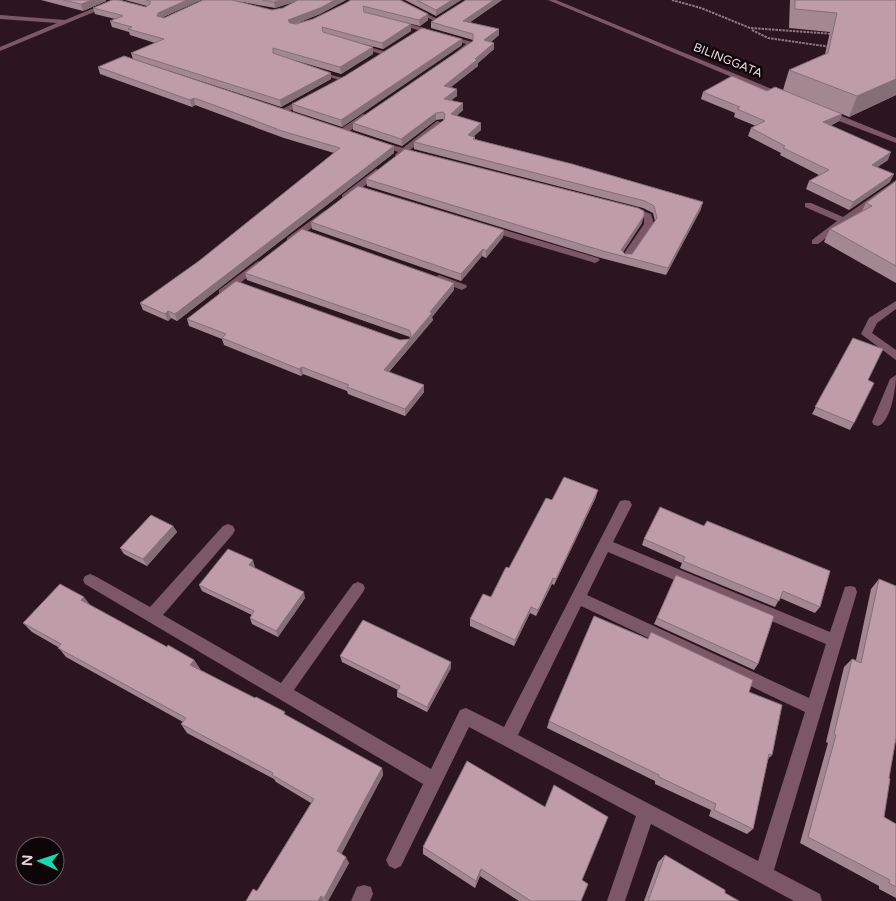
<svg xmlns="http://www.w3.org/2000/svg" width="896" height="901" font-family="'Varela Round',sans-serif">
  <style>
    .lines { fill: none; stroke-linecap: round; stroke-linejoin: round }
    .path { stroke: #8e7981; stroke-width: 2; stroke-dasharray: 2.5 1; stroke-linecap: butt }
    .minor { fill: #7c5866; fill-rule: evenodd }
    .wall { fill: #a38791; fill-rule: evenodd }
    .shaded-wall { fill: #856e76 }
    .building { fill: #be9da9; stroke: #856e76 }
    .labels { text-anchor: middle; dominant-baseline: central; stroke-width: 5; stroke-linejoin: round; paint-order: stroke }
    .far-street-label { font-size: 12px; fill: #e8d6dc; stroke: #0e0508 }
  </style>
  <rect width="100%" height="100%" fill="#2d151f"/>
  <g class="lines">
    <g class="path">
      <path d="M672 0 701 8 750 28 833 34"/>
      <path d="M752 30 768 38 831 47"/>
    </g>
    <g class="minor">
      <path d="M393 0H401L439 20 434 21Z"/>
      <path d="M548 0H556L789 96 782 98Z"/>
      <path d="M109 2 111 5 0 51V47L57 23 0 19V15L65 20Z"/>
      <path d="M396 20 472 42 473 43C471 49 461 56 455 55V53L466 44 394 23 393 22Z"/>
      <path d="M357 43 386 52 387 53 384 55 355 46 354 45Z"/>
      <path d="M314 70 346 79 342 81 314 72Z"/>
      <path d="M303 98 310 100 286 113 279 111Z"/>
      <path d="M821 110H827L896 138V143L821 114Z"/>
      <path d="M363 114 370 116 347 133H341V129Z"/>
      <path d="M437 121 444 123 410 150 421 153V157L406 154 402 157H396L395 155 398 152 374 143 378 141 403 148Z"/>
      <path d="M376 169 383 171 348 199H342V195Z"/>
      <path d="M896 180V187L818 244H812V240L837 221 805 207V203H811L843 217Z"/>
      <path d="M629 206 651 214 654 224 629 260 626 261 621 258 644 224V218L626 211V207Z"/>
      <path d="M324 211 327 212V216L293 242H287V238Z"/>
      <path d="M488 225 598 258 600 260 595 263 592 262 485 230V226Z"/>
      <path d="M258 261 261 262V266L227 294H219V290Z"/>
      <path d="M439 275 466 285 467 287 462 290 435 280 434 278Z"/>
      <path d="M896 301V309L877 323 872 333 896 350V360L861 334 869 318Z"/>
      <path d="M896 375C896 387 891 422 878 426L874 425 872 422 890 379Z"/>
      <path d="M625 500 630 501 632 505 613 542 830 632 845 587 850 586 855 587 857 592 774 870 820 894 822 901H794L651 824 625 901H607L636 816 469 727 401 866 395 869 389 866 386 860 389 854 423 784 85 584 83 580 85 576 90 574 95 576 150 607 223 526 228 524 233 526 235 530 233 534 163 615 281 683 353 584 358 582 363 584 365 588 363 592 294 690 431 769 460 710 466 708 504 727 620 501ZM608 552 826 644 809 698 587 595ZM581 606 805 712 758 861 518 735Z"/>
      <path d="M364 885 371 887 373 894 370 901H351L357 887Z"/>
    </g>
  </g>
  <g class="wall">
    <path d="M41 0H106V1L83 11Z"/>
    <path d="M125 0H201L163 17 164 18 203 0H346L320 14 298 23 313 19 344 4 351 0 428 20 420 26 394 20 411 31 383 49 352 41 373 54 341 74 294 60 331 79 281 107 136 60 394 153 177 321 171 318 168 321 143 310 140 303 199 261 334 153 284 138 195 105 192 107 100 74 98 67 133 59 131 53 155 43 130 35 129 32 112 27 110 21 115 19 95 14 93 8 146 7 147 6ZM236 1 275 8 294 2 283 8 272 10Z"/>
    <path d="M405 0H461L436 16Z"/>
    <path d="M466 0H502L469 23 499 29V35L491 42 494 43V49L478 63V66L451 87 457 96 451 100 463 110 456 116 481 123V130L473 137H475V139L701 209 666 275 601 258 367 186 366 179 642 223 623 252 625 254H632L655 221 653 213 643 208 414 149V142L444 120 443 119 436 120 402 146 353 130V123L473 42V40L431 28V22Z"/>
    <path d="M790 0H896V95L849 117 842 114 839 121 830 126 888 160 877 167 890 182 849 210 806 189 809 181 819 175 780 155 781 153 748 136 751 128 756 126 734 117 735 113 701 99 703 92 783 90 789 70 825 54 830 32 789 28Z"/>
    <path d="M462 45 342 127 293 111 292 104Z"/>
    <path d="M896 181V283L824 242 830 229 862 211 866 203Z"/>
    <path d="M311 222 504 230 503 237 486 258 482 256 461 281 312 229Z"/>
    <path d="M245 273 454 283V290L432 317 433 320 389 372 424 385V392L405 416 348 394 347 391 303 374 301 376 224 345 222 339 189 326 187 319 400 340 410 339V337L247 280Z"/>
    <path d="M853 338 868 380 854 423 850 430 812 414Z"/>
    <path d="M596 497 554 585 552 584 536 616 530 613 514 646 470 626V619L491 597 552 500Z"/>
    <path d="M173 526 177 532 147 566 124 554 120 548Z"/>
    <path d="M704 526 820 607 815 613 780 598 775 607 680 568 682 563 642 545 644 539Z"/>
    <path d="M255 567 254 568 305 598 278 637 252 624 250 618 252 615 202 591 199 585Z"/>
    <path d="M676 575 758 664 754 670 654 624Z"/>
    <path d="M879 579 889 778 884 817 896 824V898L879 889V886L800 843 828 743 826 742 844 667 852 659 856 660 871 589Z"/>
    <path d="M90 605 167 647 194 660 200 669H199L286 715 382 768 383 775 341 854 349 863 328 901H246L257 891 311 803 276 782 274 779 187 733 181 724 183 722 66 657 58 647 32 632 23 623Z"/>
    <path d="M340 656 451 668 427 712 397 697V692L398 690 342 662Z"/>
    <path d="M749 692 772 755 768 759 753 829 747 834 709 816 711 810 655 784V781L547 728 549 721Z"/>
    <path d="M423 847 582 880 581 901H519L480 876 475 888 423 854Z"/>
    <path d="M665 855 725 893 739 901H644L658 862Z"/>
  </g>
  <g class="shaded-wall">
    <path d="M92 0H106V1L83 11 81 4Z"/>
    <path d="M187 0H201L159 19 157 16 158 13Z"/>
    <path d="M280 0H300L275 8 274 2Z"/>
    <path d="M335 0H346L320 14 289 26 288 20Z"/>
    <path d="M452 0H461L436 16V10Z"/>
    <path d="M494 0H502L462 27 463 21Z"/>
    <path d="M428 14V20L420 26 419 20Z"/>
    <path d="M411 24V31L383 49 382 43Z"/>
    <path d="M499 29V35L484 47V40Z"/>
    <path d="M462 39V45L342 127 341 120Z"/>
    <path d="M494 43V49L478 63V66L444 92V86Z"/>
    <path d="M373 47V54L341 74 340 67Z"/>
    <path d="M331 73V79L281 107 280 100Z"/>
    <path d="M896 79V95L849 117 857 96Z"/>
    <path d="M457 89V96L444 106V99Z"/>
    <path d="M194 98 195 105 192 107 190 100Z"/>
    <path d="M463 103V110L451 121V114Z"/>
    <path d="M436 113V120L402 146 401 139Z"/>
    <path d="M842 114 839 121 820 130 823 122Z"/>
    <path d="M481 123V130L467 142 468 135Z"/>
    <path d="M394 146V153L177 321 175 314Z"/>
    <path d="M891 152 888 160 869 173 872 165Z"/>
    <path d="M894 174 890 182 849 210 853 202Z"/>
    <path d="M703 202 701 209 666 275 668 268Z"/>
    <path d="M644 216 642 223 621 255V250Z"/>
    <path d="M504 230 503 237 486 258V251Z"/>
    <path d="M483 249 482 256 461 281V274Z"/>
    <path d="M454 283V290L432 317 433 320 384 377V370L430 316V312Z"/>
    <path d="M168 311 171 318 168 321 165 314Z"/>
    <path d="M302 367 303 374 301 376 299 369Z"/>
    <path d="M424 385V392L405 416V409Z"/>
    <path d="M598 490 596 497 554 585 556 579Z"/>
    <path d="M173 526 177 532 147 566 143 559Z"/>
    <path d="M253 560 255 567 251 572 249 565Z"/>
    <path d="M553 578 552 584 536 616 538 610Z"/>
    <path d="M304 592 305 598 278 637 276 631Z"/>
    <path d="M84 597 91 606 81 600Z"/>
    <path d="M531 607 530 613 514 646 515 640Z"/>
    <path d="M194 660 200 669 196 674 190 665Z"/>
    <path d="M451 662V668L427 712V707Z"/>
    <path d="M382 768 383 775 340 857 337 851Z"/>
    <path d="M346 857 349 863 328 901H326L324 898Z"/>
    <path d="M481 869 480 876 475 888 476 881Z"/>
    <path d="M321 896 324 901H318Z"/>
  </g>
  <g class="building">
    <path d="M63 0H92L81 4Z"/>
    <path d="M112 0H119L146 7 150 4V1L146 0H187L158 13 157 16 164 18 203 0H232L272 10 283 8 298 0H335L320 8 288 20 290 23 296 24 313 19 344 4 351 0H400L428 14 419 20 363 6 364 12 411 24 382 43 322 27 323 32 373 47 340 67 273 48V53L331 73 280 100 131 53 164 39 128 29 132 27 110 21 123 16 121 15 93 8Z"/>
    <path d="M262 0H280L274 2Z"/>
    <path d="M417 0H452L436 10Z"/>
    <path d="M466 0H494L463 21 499 29 484 40 494 43 475 59H478L444 86 457 89 444 99 463 103 451 114 481 123 468 135 475 137 473 139 572 164 703 202 668 268 603 251 366 179 405 149 638 208 644 211V216L621 250 625 254H632L657 218 654 206 645 201 414 142 444 120 445 114 443 112 436 113 401 139 353 123 473 41V34L431 22Z"/>
    <path d="M795 0H896V79L857 96 789 70 828 53 837 13 795 9Z"/>
    <path d="M422 28 462 39 341 120 292 104 345 76Z"/>
    <path d="M124 56 394 146 175 314 168 311 165 314 140 303 199 261 340 148 282 131 222 108 194 98 190 100 98 67Z"/>
    <path d="M732 76 767 91 775 87 842 114 823 122 891 152 872 165 894 174 853 202 809 181 829 170 783 148 785 146 751 128 765 121 737 109 740 107 703 92Z"/>
    <path d="M896 181V266L830 229 872 206 866 203Z"/>
    <path d="M358 186 504 230 486 251 483 249 461 274 311 222Z"/>
    <path d="M302 229 454 283 430 312 432 313 384 370 424 385 405 409 347 387 349 385 302 367 299 369 222 338 226 334 187 319 236 281 400 340 410 339 411 334 409 330 245 273Z"/>
    <path d="M853 338 883 349 868 380 874 383 854 423 815 407Z"/>
    <path d="M564 477 598 490 556 579 553 578 538 610 531 607 515 640 470 619 483 594 491 597 506 567 509 568 546 498 552 500Z"/>
    <path d="M660 507 704 526 707 521 830 571 820 607 783 591 779 601 683 561 685 557 644 539Z"/>
    <path d="M151 515 173 526 143 559 120 548Z"/>
    <path d="M228 549 253 560 249 565 304 592 276 631 250 618 254 611 199 585Z"/>
    <path d="M676 575 774 616 758 664 657 618Z"/>
    <path d="M879 579 896 586V738L889 778 890 779 884 817 896 824V887L889 883 890 880 808 837 836 735 834 734 852 659 861 663Z"/>
    <path d="M60 584 84 597 81 600 167 647 168 645 194 660 190 665 255 698 256 697 285 712 284 714 382 768 337 851 346 857 324 898 321 896 318 901H246L253 889 257 891 314 799 272 775 273 773 181 724 186 718 58 648 61 644 23 623Z"/>
    <path d="M594 616 648 639 651 632 753 680 749 692 782 705 772 755 769 754 753 829 714 810 716 804 659 777V775L549 721Z"/>
    <path d="M363 620 451 662 427 707 397 692 400 686 340 656Z"/>
    <path d="M467 761 545 807 554 785 608 817 582 880 588 884 581 901H531L481 869 476 881 423 847Z"/>
    <path d="M665 855 725 890V893L739 901H648Z"/>
  </g>
  <g class="labels">
    <g class="far-street-label">
      <text transform="translate(728 60) rotate(22)">BILINGGATA</text>
    </g>
  </g>
  <g transform="translate(40 861) rotate(273)"><circle r="24" fill="#0e0508" stroke="#65595d"/>
  <path d="M0-4L9 19L0 12L-9 19Z" fill="#1dd5b1"/>
  <text y="-8" font-size="14" font-weight="bold" text-anchor="middle" fill="#e8d6dc">N</text>
  </g>
</svg>
